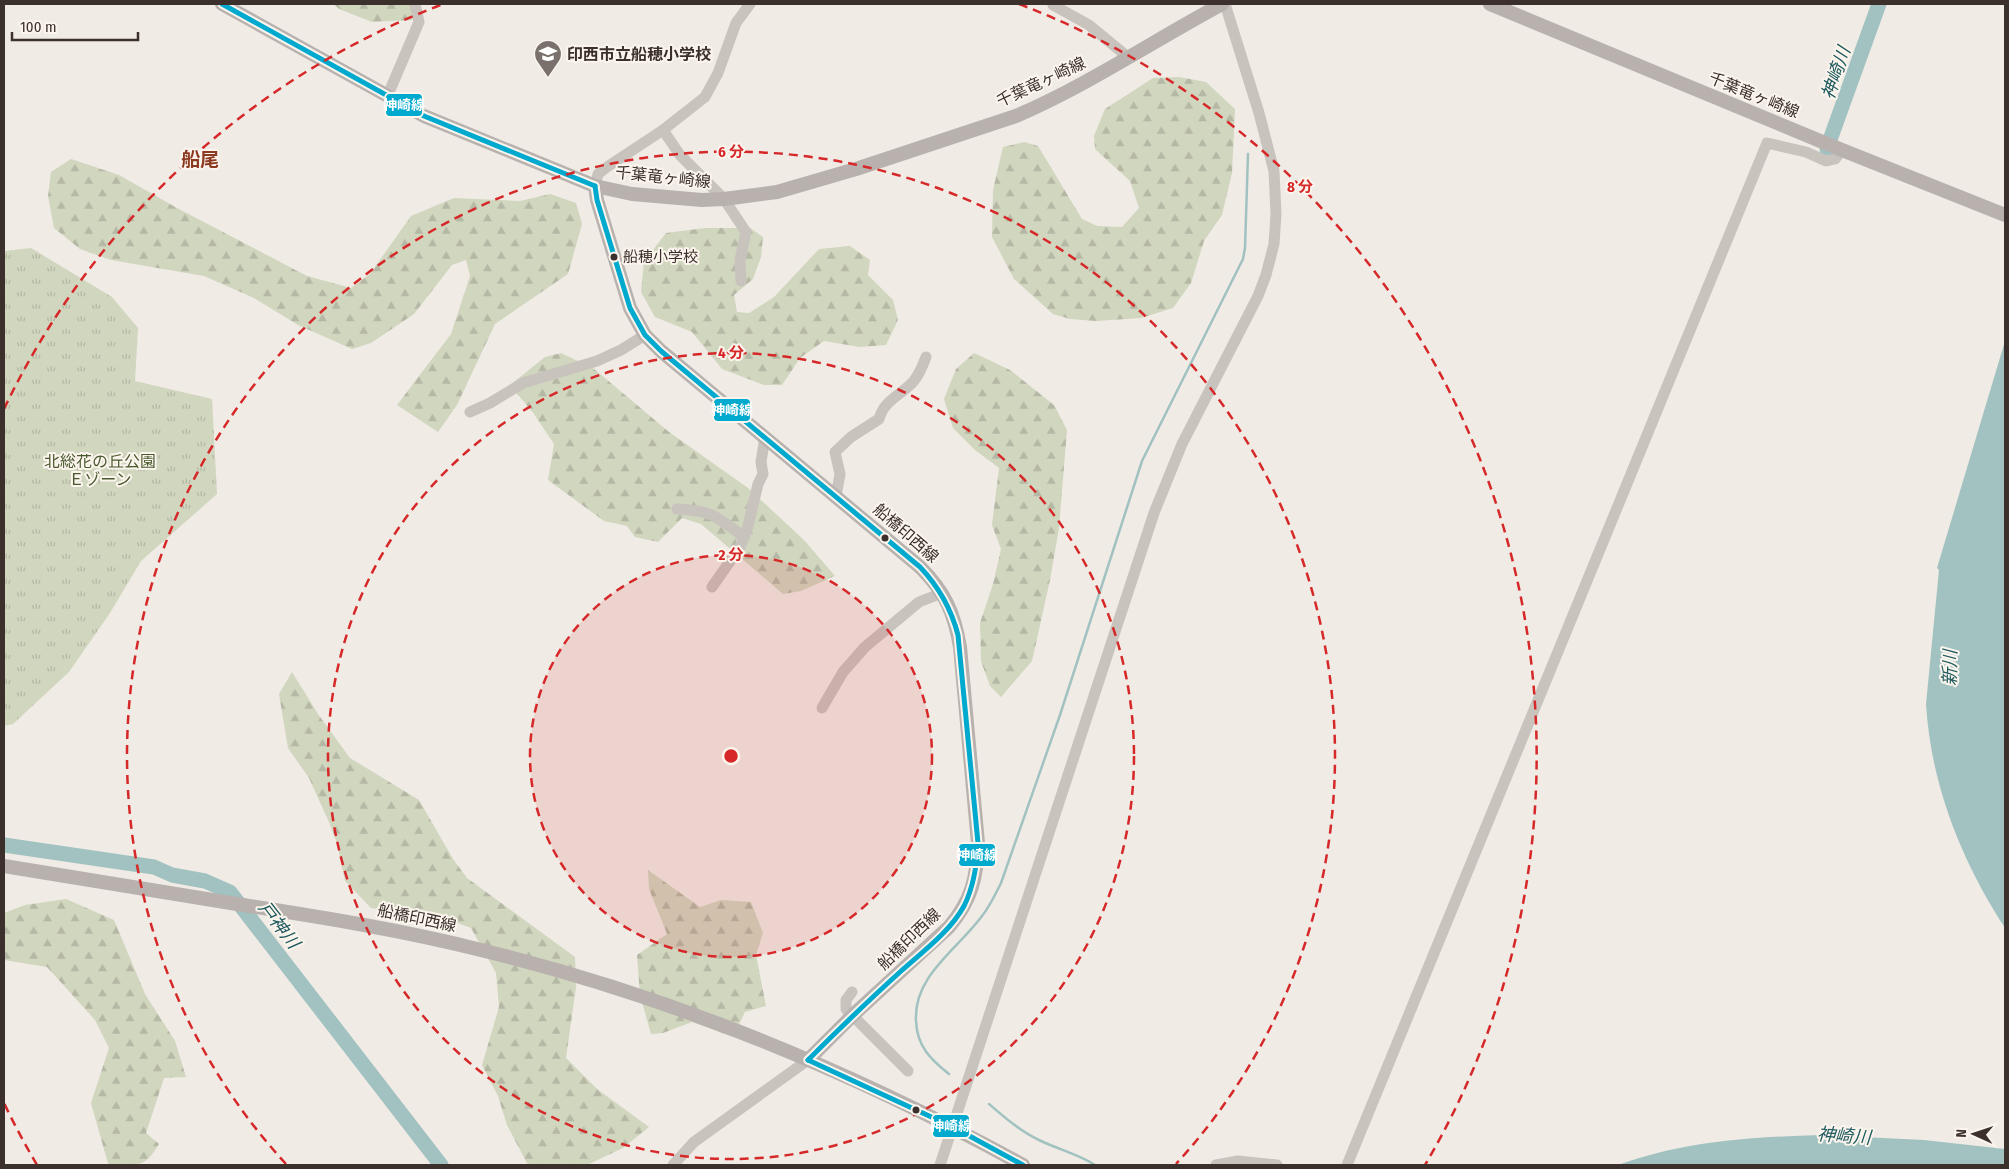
<svg xmlns="http://www.w3.org/2000/svg" width="2009" height="1169" font-family="'Fira Sans Condensed','Noto Sans JP',sans-serif">
  <style>
    .grass { fill: url(#grass-tufts) }
    .forest { fill: url(#forest-firs) }
    .water { fill: #a1c2c1 }
    .lines { fill: none; stroke-linecap: round; stroke-linejoin: round }
    .stream { stroke: #a1c2c1; stroke-width: 2.5 }
    .river { stroke: #a1c2c1; stroke-width: 15 }
    .minor { stroke: #c9c3be; stroke-width: 11 }
    .major { stroke: #b8b1ad; stroke-width: 14 }
    .bus-1-casing { stroke: #fbf5ee; stroke-width: 9 }
    .bus-1 { stroke: #00a9ce; stroke-width: 5 }
    .ring { fill: none; stroke: #d62828; stroke-width: 2.5; stroke-dasharray: 9 6 }
    .bus-dot { fill: #3b302b; stroke: #fbf5ee; stroke-width: 2 }
    .labels { text-anchor: middle; dominant-baseline: central; stroke-width: 4; stroke-linejoin: round; paint-order: stroke }
    .bus-label { font-size: 15px; fill: #3b302b; stroke: #fbf5ee; text-anchor: start }
    .poi-label { font-size: 16px; font-weight: bold; fill: #3b302b; stroke: #fbf5ee; text-anchor: start }
    .street-label { font-size: 16px; fill: #3b302b; stroke: #fbf5ee }
    .park-label { font-size: 16px; fill: #4a5a2e; stroke: #fbf5ee }
    .water-label { font-size: 18px; font-style: italic; fill: #1f5a5e; stroke: #fbf5ee }
    .quarter-label { font-size: 19px; font-weight: bold; fill: #8c3b22; stroke: #fbf5ee }
    .centre { fill: #d62828; stroke: #fbf5ee; stroke-width: 2.5 }
    .ring-label { font-size: 15px; text-anchor: middle; font-weight: bold; fill: #d62828; stroke: #fbf5ee; stroke-width: 4; stroke-linejoin: round; paint-order: stroke }
    .line-badge { stroke: #fbf5ee; stroke-width: 2 }
    .badge-label { font-size: 14px; text-anchor: middle; font-weight: bold; fill: #fff }
  </style>
  <defs>
    <pattern id="grass-tufts" width="24" height="20" patternUnits="userSpaceOnUse" patternTransform="scale(1.25)"><rect width="24" height="20" fill="#d1d6bf"/><path d="M3 7l-1-3M5 7V3M7 7l1-3M15 17l-1-3M17 17v-4M19 17l1-3" fill="none" stroke="#b4b8a4"/></pattern>
    <pattern id="forest-firs" width="22" height="20" patternUnits="userSpaceOnUse" patternTransform="scale(1.25)"><rect width="22" height="20" fill="#d1d6bf"/><path d="M5 1l3.5 6h-7zM16 11l3.5 6h-7z" fill="#b4b8a4"/></pattern>
  </defs>
  <rect width="100%" height="100%" fill="#f0ebe5"/>
  <path class="grass" d="M31 248 112 297 138 328 135 381 212 399 217 494 141 561 110 613 69 672 13 724 4 726V251Z"/>
  <g class="forest">
    <path d="M334 4H411L412 20 372 22 339 9Z"/>
    <path d="M1179 77 1206 82 1235 109 1232 173 1222 215 1204 241 1191 283 1173 308 1141 318 1096 321 1070 319 1053 314 1014 279 992 237 993 190 1003 147 1024 142 1038 146 1082 219 1097 226 1122 227 1139 208 1130 181 1095 149 1094 136 1105 109 1153 78Z"/>
    <path d="M71 159 119 175 177 208 307 276 351 288 370 274 411 216 454 198 520 201 550 194 576 203 582 224 568 274 495 324 457 405 438 432 397 405 451 334 470 276 466 260 452 265 414 314 371 343 352 349 298 325 254 298 204 276 111 260 80 249 54 228 48 196 51 172Z"/>
    <path d="M705 228H750L763 237 761 257 753 279 734 295 737 312 749 313 774 297 819 249 850 246 870 260 868 275 893 300 898 320 886 345 860 347 824 341 800 358 782 385H764L722 369 692 332 655 317 641 292 644 262 666 233Z"/>
    <path d="M561 353 593 368 669 432 748 488 804 540 835 576 801 591 783 594 701 524 682 518 658 542 635 537 627 526 604 521 548 480 554 444 534 414 510 385 545 357Z"/>
    <path d="M974 353 1010 370 1054 405 1067 430 1059 528 1050 580 1032 661 1001 697 990 686 981 661 980 623 993 584 1001 549 992 525 999 468 975 450 953 428 944 399 956 369Z"/>
    <path d="M292 672 318 714 350 758 419 800 453 859 467 878 575 957 576 987 566 1058 597 1089 649 1127 623 1148 587 1165H528L507 1125 498 1096 482 1065 499 1007 496 973 471 928 447 919 371 908 345 881 337 843 329 822 309 778 288 748 279 694Z"/>
    <path d="M648 870 700 907 721 900 751 902 763 933 756 955 766 1006 745 1012 733 1037 692 1022 663 1033 651 1034 640 995 637 955 667 934 649 889Z"/>
    <path d="M66 899 114 920 145 994 175 1041 186 1077 164 1078 146 1133 159 1144C144 1169 138 1165 109 1165L107 1160 91 1103 109 1048 95 1020 47 967 4 960V913L25 905Z"/>
  </g>
  <g class="water">
    <path d="M2005 341V928C1961 860 1931 785 1926 704L1939 570 1937 568Z"/>
    <path d="M1821 1135 1924 1140 2005 1149V1165H1618C1685 1141 1750 1137 1821 1135Z"/>
  </g>
  <g class="lines">
    <g class="stream">
      <path d="M949 1074C930 1059 917 1046 916 1021 913 976 958 949 982 916 990 906 995 895 1001 883L1060 715 1142 461 1243 259 1245 248 1248 154"/>
      <path d="M989 1104C1004 1117 1020 1131 1039 1140 1057 1149 1078 1154 1095 1165"/>
    </g>
    <g class="river">
      <path d="M1828 155 1827 148 1879 4"/>
      <path d="M4 845 154 867 172 875 205 881 230 892 441 1165"/>
    </g>
    <g class="minor">
      <path d="M1053 5 1089 25 1129 58"/>
      <path d="M387 97 419 22 415 4"/>
      <path d="M663 130 680 155 724 199 746 232 740 260 741 281"/>
      <path d="M595 186 598 174 607 167 663 130 705 97 718 73 736 23 750 4"/>
      <path d="M470 412 490 403 523 383 597 361 621 350 645 335"/>
      <path d="M836 496 840 474 835 452 851 437 879 419C884 400 901 395 913 382 919 375 923 365 926 357"/>
      <path d="M677 509C715 511 715 516 744 537"/>
      <path d="M712 587 740 547 747 530 758 484 763 474 761 462 765 437"/>
      <path d="M822 708 843 672 865 647 919 602 942 593"/>
      <path d="M852 992 846 1000V1009L908 1071"/>
      <path d="M673 1165 694 1142 808 1060"/>
      <path d="M940 1165 1154 513 1182 444 1258 296 1266 275 1274 244 1276 214 1274 171 1259 113 1225 4"/>
      <path d="M1216 1165 1238 1161 1277 1165"/>
      <path d="M1347 1165 1767 143 1806 152 1826 161 1835 159 1842 150"/>
    </g>
    <g class="major">
      <path d="M222 4 424 116 595 186 632 194 702 200 724 199 777 192 856 169 1016 116C1088 85 1153 41 1222 4"/>
      <path d="M1490 4 1842 150 2005 215"/>
      <path d="M595 186 597 200 630 308 645 335 661 351 920 567C945 592 954 612 960 647L978 843C977 877 972 900 949 927L852 1016 808 1060"/>
      <path d="M4 866C82 879 159 891 237 904 320 917 403 930 485 951 672 997 854 1072 1023 1165"/>
    </g>
    <defs>
      <g id="bus-1">
        <path d="M222 4 424 116 595 186"/>
        <path d="M595 186 597 200 630 308 645 335 661 351 920 567C939 587 951 608 958 635L978 843C977 865 974 886 964 906 949 933 922 952 900 972 868 1001 838 1030 808 1060"/>
        <path d="M808 1060 953 1127 1023 1165"/>
      </g>
    </defs>
    <use href="#bus-1" class="bus-1-casing"/>
    <use href="#bus-1" class="bus-1"/>
  </g>
  <circle cx="731" cy="756" r="201" fill="#d62828" fill-opacity=".12"/>
  <g class="ring">
    <circle cx="731" cy="756" r="201"/>
    <circle cx="731" cy="756" r="403"/>
    <path d="M286 1164A604 604 0 1 1 1176 1164"/>
    <path d="M37 1165A805 805 0 0 1 4 1103M4 409A805 805 0 0 1 443 4M1019 4A805 805 0 0 1 1425 1165"/>
  </g>
  <defs>
    <symbol id="school-pin" viewBox="-11 -11 22 30"><path d="M0 17L-7.5 6A9.5 9.5 0 1 1 7.5 6Z" fill="#7a716c" stroke="#fbf5ee"/><path d="M0-5L7-2L0 1L-7-2ZM-4 1L0 2.5L4 1V4Q0 6-4 4Z" fill="#fff"/></symbol>
  </defs>
  <g fill-rule="evenodd">
    <use href="#school-pin" x="532" y="38" width="32" height="43"/>
  </g>
  <g class="bus-dot">
    <circle cx="614" cy="257" r="4.5"/>
    <circle cx="885" cy="538" r="4.5"/>
    <circle cx="916" cy="1110" r="4.5"/>
  </g>
  <g class="labels">
    <g class="bus-label">
      <text x="623" y="257">船穂小学校</text>
    </g>
    <g class="poi-label">
      <text x="567" y="54">印西市立船穂小学校</text>
    </g>
    <g class="street-label">
      <text transform="translate(1041 82) rotate(-25)">千葉竜ヶ崎線</text>
      <text transform="translate(1754 95) rotate(22)">千葉竜ヶ崎線</text>
      <text transform="translate(663 177) rotate(6)">千葉竜ヶ崎線</text>
      <text transform="translate(906 533) rotate(41)">船橋印西線</text>
      <text transform="translate(417 918) rotate(12)">船橋印西線</text>
      <text transform="translate(909 939) rotate(-44)">船橋印西線</text>
    </g>
    <g class="park-label">
      <text x="100" y="461">北総花の丘公園<tspan x="100" dy="18">Ｅゾーン</tspan></text>
    </g>
    <g class="water-label">
      <text transform="translate(1836 73) rotate(-71)">神崎川</text>
      <text transform="translate(1950 668) rotate(-89)">新川</text>
      <text transform="translate(279 925) rotate(52)">戸神川</text>
      <text transform="translate(1844 1136) rotate(4)">神崎川</text>
    </g>
    <g class="quarter-label">
      <text x="200" y="159">船尾</text>
    </g>
  </g>
  <circle cx="731" cy="756" r="8" class="centre"/>
  <g class="ring-label">
    <text x="731" y="157">6 分</text>
    <text x="1300" y="192">8 分</text>
    <text x="731" y="358">4 分</text>
    <text x="731" y="560">2 分</text>
  </g>
  <g class="line-badge">
    <rect x="385" y="93" width="38" height="24" rx="5" fill="#00a9ce"/>
    <rect x="713" y="398" width="38" height="24" rx="5" fill="#00a9ce"/>
    <rect x="958" y="843" width="38" height="24" rx="5" fill="#00a9ce"/>
    <rect x="932" y="1114" width="38" height="24" rx="5" fill="#00a9ce"/>
  </g>
  <g class="badge-label">
    <text x="404" y="110">神崎線</text>
    <text x="732" y="415">神崎線</text>
    <text x="977" y="860">神崎線</text>
    <text x="951" y="1131">神崎線</text>
  </g>
  <rect width="2009" height="1169" fill="none" stroke="#3b302b" stroke-width="10"/>
  <g transform="translate(1974 1134) rotate(273)" stroke="#fbf5ee" stroke-width="4" paint-order="stroke">
  <path d="M0-4L9 19L0 12L-9 19Z" fill="#3b302b"/>
  <text y="-8" font-size="14" font-weight="bold" text-anchor="middle" fill="#3b302b">N</text>
  </g>
  <path d="M12 32v8h126v-8" fill="none" stroke="#3b302b" stroke-width="2.5"/>
  <text x="20" y="32" font-size="15" fill="#3b302b" stroke="#fbf5ee" stroke-width="4" paint-order="stroke">100 m</text>
</svg>
